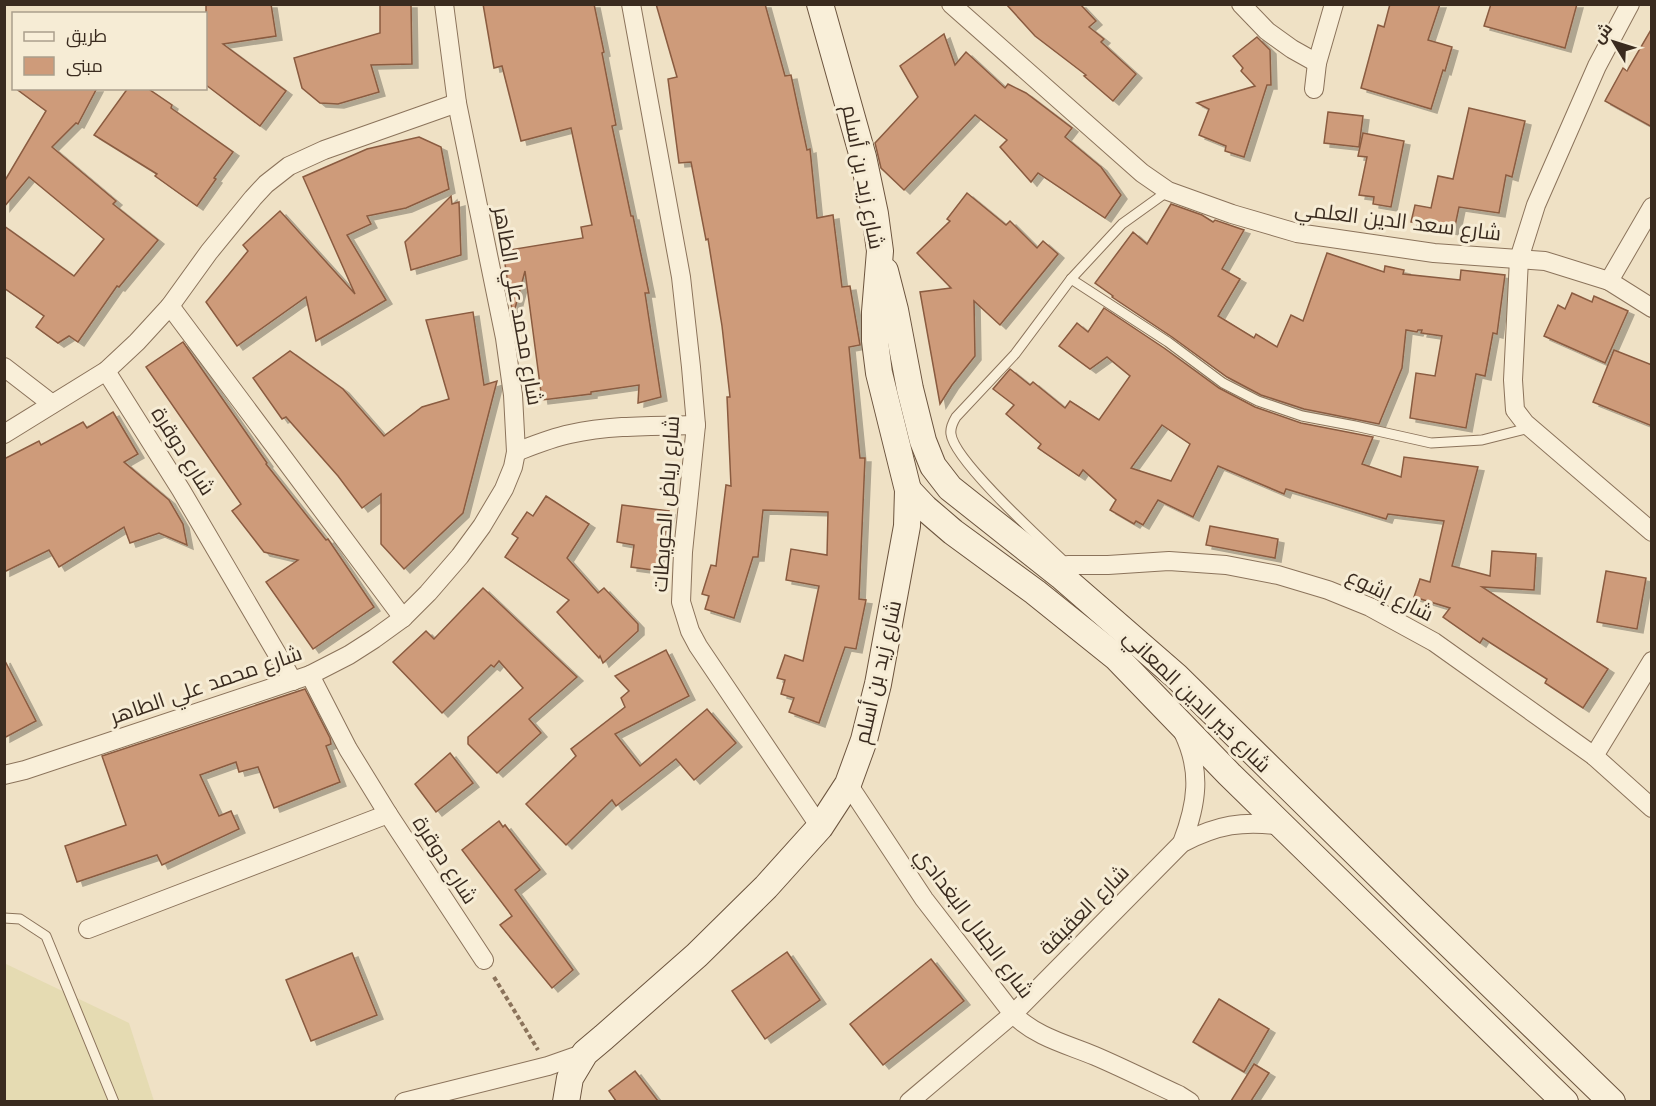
<svg xmlns="http://www.w3.org/2000/svg" width="1656" height="1106" font-family="'Libre Baskerville',Cairo,serif">
  <style>
    .farmland { fill: #e5dbb2 }
    .building { fill: #ce9b7a; stroke: #8a5b40; stroke-width: 1.5; fill-rule: evenodd; filter: url(#shadow) }
    .lines { fill: none; stroke-linecap: round; stroke-linejoin: round }
    .lane-casing { stroke: #8b735b; stroke-width: 11 }
    .street-casing { stroke: #8b735b; stroke-width: 20 }
    .secondary-casing { stroke: #6c543e; stroke-width: 28 }
    .path { stroke: #8b735b; stroke-width: 4; stroke-dasharray: 4.5 3; stroke-linecap: butt }
    .lane { stroke: #f9efd9; stroke-width: 9 }
    .street { stroke: #f9efd9; stroke-width: 18 }
    .secondary { stroke: #f9efd9; stroke-width: 26 }
    .labels { text-anchor: middle; dominant-baseline: central; stroke-width: 6; stroke-linejoin: round; paint-order: stroke }
    .street-label { font-size: 21px; fill: #3a2b1f; stroke: #f6ecd5 }
  </style>
  <defs>
    <filter id="shadow"><feDropShadow dx="6" dy="4" stdDeviation="0" flood-color="#0004"/></filter>
  </defs>
  <rect width="100%" height="100%" fill="#efe1c5"/>
  <path class="farmland" d="M4 963 129 1023 154 1101H5Z"/>
  <g class="building">
    <path d="M206 4H271L276 36 223 44 286 91 260 126 206 85Z"/>
    <path d="M380 4H411L412 64 371 65 379 92 338 104 320 103 302 88 294 58 380 33Z"/>
    <path d="M483 4H594L604 52 602 53 616 125 612 126 631 216H633L649 293H645L661 397 638 403 639 385 591 392V394L542 400 525 271 513 316 503 251 583 238 581 227 592 225 571 128 521 141 502 66 494 68Z"/>
    <path d="M656 4H765L785 76 791 75 807 150 810 149 817 218 833 215 842 287 850 286 860 345 849 347 860 458H865L859 599 866 600 856 649 845 647 819 723 789 712 794 698 781 694 785 680 777 678 785 655 803 661 819 586 786 580 791 549 827 555 828 512 763 510 758 557H753L734 618 705 609 709 596 702 594 711 565 716 566 726 485 731 486 727 397H730L722 326 708 239 706 240 691 162 679 163 668 79 677 77Z"/>
    <path d="M1006 4H1080L1096 21 1089 27 1104 39 1101 42 1136 74 1113 101 1084 76 1086 75 1035 36Z"/>
    <path d="M1390 4H1440L1428 40 1452 47 1445 71 1443 70 1431 109 1361 88 1378 25 1384 27Z"/>
    <path d="M1491 4H1577L1565 48 1484 26Z"/>
    <path d="M1652 28V127L1605 101 1623 68 1627 71Z"/>
    <path d="M944 34 955 65 966 52 1005 88 1008 84 1026 93 1072 128 1065 137 1101 167 1121 195 1105 218 1038 173 1031 182 1000 147 1007 140 975 115 904 190 881 168 875 143 918 97 900 66Z"/>
    <path d="M1257 37 1270 50 1271 85H1267L1244 157 1225 151 1226 146 1199 135 1209 109 1197 103 1255 86 1241 71 1243 68 1233 56Z"/>
    <path d="M15 88H97L78 124 76 123 52 147 116 201 113 204 158 240 119 287 117 286 78 342 69 336 58 343 36 327 44 316 4 288V226L74 276 104 239 29 177 4 207V182L46 111Z"/>
    <path d="M128 88H147L172 105 171 108 233 152 214 178 216 179 197 206 155 176 157 174 94 135Z"/>
    <path d="M1469 108 1525 121 1512 177 1506 175 1499 213 1459 207 1454 231 1411 222 1415 205 1431 208 1438 176 1453 179Z"/>
    <path d="M1328 112 1363 116 1359 147 1324 143Z"/>
    <path d="M1363 133 1404 141 1391 207 1373 204 1374 197 1359 195 1367 157 1358 156Z"/>
    <path d="M419 137 441 147 449 189 406 208 367 216 371 224 347 235 386 300 316 341 306 297 237 346 206 302 248 251 243 245 280 211 355 294 303 177 367 149Z"/>
    <path d="M967 193 1006 225 1010 221 1037 248 1043 241 1058 254 1000 325 974 301 975 356 952 385 940 404 920 292 951 288 917 253 950 221 947 219Z"/>
    <path d="M451 196 452 204 459 202 461 255 411 270 405 242Z"/>
    <path d="M1171 204 1202 215 1213 222 1215 220 1244 230 1222 269 1240 279 1218 316 1254 338 1256 334 1277 347 1291 315 1303 321 1327 253 1384 272 1385 266 1404 270 1403 274 1460 280 1461 270 1505 275 1497 334 1493 333 1485 376 1476 374 1466 428 1410 418 1416 373 1435 376 1442 336 1421 333 1422 330H1418L1417 332 1406 330 1402 368 1379 424 1304 409 1261 395 1227 377 1172 337 1112 297 1113 296 1095 283 1133 232 1147 244Z"/>
    <path d="M1572 293 1592 302 1594 296 1628 311 1605 363 1544 336 1558 305 1565 309Z"/>
    <path d="M1104 308 1164 348 1219 388 1255 407 1301 423 1373 437 1362 464 1401 477 1404 457 1478 467 1452 566 1490 576 1492 551 1536 554 1534 590 1482 587 1608 669 1583 708 1545 683 1547 679 1483 638 1480 643 1443 617 1450 608 1414 597 1420 579 1430 582 1444 521 1388 514 1386 519 1286 489 1284 494 1218 466 1193 517 1158 500 1143 525 1136 521 1134 524 1110 510 1116 500 1083 470 1079 476 1038 448 1041 444 1006 414 1014 405 993 389 1010 369 1030 385 1033 382 1065 408 1070 401 1099 420 1130 376 1107 357 1090 369 1059 346 1077 323 1088 332ZM1162 425 1190 444 1171 481 1131 468Z"/>
    <path d="M473 312 484 385 497 381 463 513 404 569 381 544V494L362 508 338 476 286 417 282 419 253 378 290 351 343 389 384 436 422 407 449 399 426 320Z"/>
    <path d="M183 342 267 463 266 464 326 540 328 539 374 607 313 649 266 582 298 560 264 552 232 511 241 504 146 367Z"/>
    <path d="M1614 350 1652 365V426L1593 402Z"/>
    <path d="M113 412 138 454 124 462 169 500 183 524 187 545 159 533 130 543 124 527 59 567 49 550 4 572V459L39 441 41 445 83 422 87 428Z"/>
    <path d="M546 496 589 524 567 558 598 593 604 588 638 624V631L603 663 600 656 599 658 557 612 569 600 505 557 518 538 512 534 527 512 533 516Z"/>
    <path d="M622 505 669 511 660 571 631 567 634 545 617 542Z"/>
    <path d="M1210 526 1278 539 1275 558 1206 545Z"/>
    <path d="M1606 571 1646 578 1637 629 1597 622Z"/>
    <path d="M483 588 577 677 529 719 541 733 497 773 468 744V737L523 688 499 661 494 667 491 665 442 713 393 662 426 631 434 639Z"/>
    <path d="M666 650 689 696 615 734 640 766 707 709 736 743 694 780 676 759 616 806 612 800 566 845 526 804 576 756 571 749 625 707 621 698 629 691 615 676Z"/>
    <path d="M4 659 36 721 4 738Z"/>
    <path d="M305 689 330 738 331 744 326 746 340 782 274 808 258 767 239 772 236 762 200 775 219 816 231 811 239 829 162 865 157 855 77 882 65 846 126 825 102 756Z"/>
    <path d="M450 753 473 783 436 812 415 784Z"/>
    <path d="M499 821 503 827 505 825 540 870 515 890 573 970 552 988 500 925 512 916 462 850Z"/>
    <path d="M787 952 820 1000 765 1039 732 991Z"/>
    <path d="M352 953 377 1015 311 1041 286 980Z"/>
    <path d="M931 959 964 1001 883 1065 850 1024Z"/>
    <path d="M1219 999 1269 1029 1244 1072 1193 1042Z"/>
    <path d="M1254 1064 1269 1073 1251 1101H1231Z"/>
    <path d="M635 1071 658 1101H616L609 1091Z"/>
  </g>
  <g class="lines">
    <defs>
      <g id="lane">
        <path d="M1071 279 1168 342 1223 383 1258 401 1302 416 1355 426 1431 443 1482 440 1529 428"/>
        <path d="M1068 565C1045 543 954 461 951 434 950 428 953 422 956 417L1015 354 1071 279 1122 224 1168 191"/>
        <path d="M4 918 20 919 46 936 114 1102"/>
      </g>
      <g id="street">
        <path d="M631 4 681 277 691 367 696 425 683 552 681 602 690 631 698 646 820 827"/>
        <path d="M951 4 1142 173 1168 191 1232 214 1297 233 1434 253 1545 261 1609 281 1652 308"/>
        <path d="M1241 4 1267 31 1292 49 1317 63"/>
        <path d="M1630 4 1597 66 1536 205 1519 259 1513 380 1515 410 1525 423 1652 532"/>
        <path d="M1314 89 1317 63 1334 4"/>
        <path d="M1609 281 1652 207"/>
        <path d="M170 306 403 618"/>
        <path d="M4 367 52 404"/>
        <path d="M106 371 181 490 293 681"/>
        <path d="M4 434 106 371 137 342 170 306 209 252 253 198 266 184 289 166 324 150 457 103"/>
        <path d="M516 452C534 445 551 438 570 434 611 425 654 426 696 425"/>
        <path d="M1061 576 1068 565H1108L1169 561 1226 565 1278 575 1328 590 1370 607 1434 642 1594 756 1652 808"/>
        <path d="M310 675 348 749 388 814 484 960"/>
        <path d="M1594 756 1652 661"/>
        <path d="M4 775 25 770 310 675 349 655 374 639 403 618 428 593 460 556 482 526 504 489 513 467 516 452 513 395 505 338 457 103 444 4"/>
        <path d="M848 784 924 899 1013 1014C1036 1037 1066 1044 1095 1056 1123 1068 1151 1082 1179 1095L1190 1102"/>
        <path d="M1182 843C1197 804 1202 771 1183 732"/>
        <path d="M88 929 388 814"/>
        <path d="M404 1102 548 1066 585 1053"/>
        <path d="M909 1102 1013 1014 1182 843C1217 825 1243 820 1282 826"/>
      </g>
      <g id="secondary">
        <path d="M885 271 895 310 910 389 923 441 933 466 950 488 1061 576 1176 676 1417 913 1612 1102"/>
        <path d="M908 490 925 508 953 532 1035 592 1116 657 1229 774 1565 1102"/>
        <path d="M566 1102 570 1078 585 1053 604 1037 697 955 766 887 820 827 848 784 864 740 878 684 907 526 908 490 879 373 875 341V312L880 251 875 214 863 157 820 4"/>
      </g>
    </defs>
    <use href="#lane" class="lane-casing"/>
    <use href="#street" class="street-casing"/>
    <use href="#secondary" class="secondary-casing"/>
    <path class="path" d="M494 977 538 1050"/>
    <use href="#lane" class="lane"/>
    <use href="#street" class="street"/>
    <use href="#secondary" class="secondary"/>
  </g>
  <g class="labels">
    <g class="street-label">
      <text transform="translate(863 177) rotate(79)">شارع زيد بن أسلم</text>
      <text transform="translate(1398 221) rotate(7)">شارع سعد الدين العلمي</text>
      <text transform="translate(518 306) rotate(80)">شارع محمد علي الطاهر</text>
      <text transform="translate(183 451) rotate(58)">شارع دوقرة</text>
      <text transform="translate(666 504) rotate(-86)">شارع رياض الحويطات</text>
      <text transform="translate(1390 595) rotate(26)">شارع إشوع</text>
      <text transform="translate(878 672) rotate(-77)">شارع زيد بن أسلم</text>
      <text transform="translate(206 685) rotate(-19)">شارع محمد علي الطاهر</text>
      <text transform="translate(1197 701) rotate(44)">شارع خير الدين المعاني</text>
      <text transform="translate(445 860) rotate(57)">شارع دوقرة</text>
      <text transform="translate(1084 910) rotate(-45)">شارع العقيقة</text>
      <text transform="translate(974 923) rotate(53)">شارع الجلال البغدادي</text>
    </g>
  </g>
  <rect width="1656" height="1106" fill="none" stroke="#3a2b1f" stroke-width="12"/>
  <rect x="12" y="12" width="195" height="78" fill="#f6ecd5" stroke="#ab9f8c" stroke-width="1.5"/>
  <rect x="24" y="32" width="30" height="9" fill="#f9efd9" stroke="#ab9f8c" stroke-width="1.5"/>
  <text x="66" y="42" font-size="18" fill="#3a2b1f">طريق</text>
  <rect x="24" y="57" width="30" height="18" fill="#ce9b7a" stroke="#ab9f8c" stroke-width="1.5"/>
  <text x="66" y="72" font-size="18" fill="#3a2b1f">مبنى</text>
  <g transform="translate(1614 42) rotate(308)" stroke="#f6ecd5" stroke-width="4.5" paint-order="stroke">
  <path d="M0-4.5L10 22L0 15L-10 22Z" fill="#3a2b1f"/>
  <text y="-9" font-size="16" font-weight="bold" text-anchor="middle" fill="#3a2b1f">ش</text>
  </g>
</svg>
